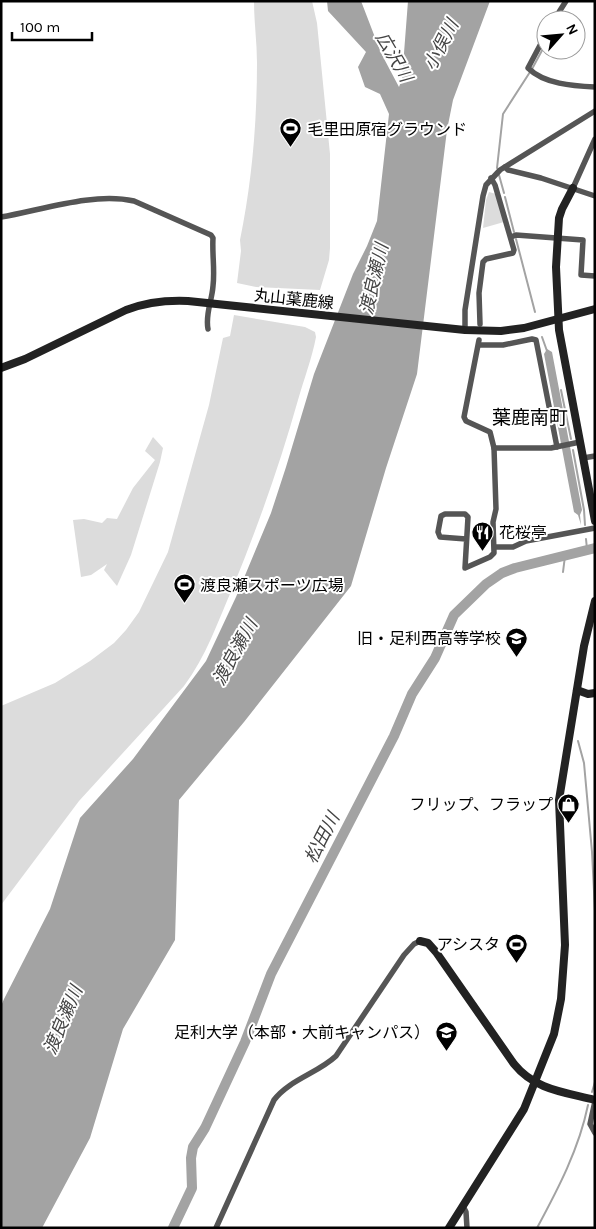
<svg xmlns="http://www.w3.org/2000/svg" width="596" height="1229" font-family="Karla,'Noto Sans JP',sans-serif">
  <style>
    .green { fill: #dcdcdc }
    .water { fill: #a3a3a3 }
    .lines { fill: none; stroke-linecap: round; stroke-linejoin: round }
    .stream { stroke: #a3a3a3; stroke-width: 2 }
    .river { stroke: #a3a3a3; stroke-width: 10 }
    .street { stroke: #555; stroke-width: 5.5 }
    .secondary { stroke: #222; stroke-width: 8 }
    .labels { text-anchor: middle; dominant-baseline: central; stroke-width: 4; stroke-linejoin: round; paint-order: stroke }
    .poi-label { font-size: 16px; fill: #000; stroke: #fff; text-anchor: end }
    .street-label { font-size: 16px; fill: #000; stroke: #fff }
    .water-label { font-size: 18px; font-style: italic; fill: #444; stroke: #fff }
    .quarter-label { font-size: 19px; fill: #000; stroke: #fff }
  </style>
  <rect width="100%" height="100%" fill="#fff"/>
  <g class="green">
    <path d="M254 1H312L317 23 330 154V248L329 260 320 290 256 287 237 283 241 251 240 240C252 182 257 122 257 63 257 43 254 22 254 1Z"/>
    <path d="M489 192 496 194 504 222 483 228 486 200Z"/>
    <path d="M234 315 305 327 315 332 316 337C312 358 304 379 298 400 280 464 258 526 233 587 218 621 206 657 184 686L79 801 1 905V706L55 683 90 661 114 643 126 630 139 612 168 552 209 405 223 338 230 336Z"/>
    <path d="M153 437 163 448 160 462 131 555 117 586 104 570 107 564 91 575 81 577 73 520 84 519 102 523 107 518 117 519 133 488 155 460 145 451Z"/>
  </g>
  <g class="water">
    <path d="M327 1H361L381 53 399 87 402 79 408 1H490L453 100 447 130 417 374 386 468 351 586 244 722 179 800 175 940 123 1029 90 1138 42 1228H1V1006L4 999 50 909 80 818 133 759 206 661 236 597 271 513 286 467 314 374 353 274 367 246 377 221 389 114 380 94 365 87 358 67 366 52 328 11Z"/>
    <path d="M547 349 552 352 582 510 580 515 581 525 578 515 574 512 544 354Z"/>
  </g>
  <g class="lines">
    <g class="stream">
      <path d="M532 69 546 43"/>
      <path d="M497 168 503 114 530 72"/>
      <path d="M499 175 504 193"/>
      <path d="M505 197 514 232"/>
      <path d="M516 239 535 312"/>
      <path d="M542 337 547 351"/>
      <path d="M561 390 571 439"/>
      <path d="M573 450 584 510 585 525"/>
      <path d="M586 539 587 549"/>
      <path d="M563 572 565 556"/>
      <path d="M578 741 584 763 592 852 595 911"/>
      <path d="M595 927V956"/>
      <path d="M592 1092 595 1082"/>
      <path d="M537 1228C558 1189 579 1149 588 1105"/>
    </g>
    <path class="river" d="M173 1228 192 1188 191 1158 193 1147 205 1128 245 1042 271 974 394 736 412 694 435 658 454 615 486 584 502 573 515 568 595 548"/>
    <g class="street">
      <path d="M554 20 566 1"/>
      <path d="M546 34 528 68C544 84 573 86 595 87"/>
      <path d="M505 167 508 170 541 178 595 196"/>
      <path d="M573 188 595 139"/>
      <path d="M1 217C42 210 93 192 134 201L211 235 213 238C212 254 215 270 213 286 212 301 205 314 208 329"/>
      <path d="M511 237 516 235 583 240 581 275 595 276"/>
      <path d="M480 324 479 293 483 262 486 259 513 253 514 250 495 185 491 178"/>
      <path d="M465 330V310L483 196 486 185 500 170 595 111"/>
      <path d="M479 345H503L532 339 536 340 557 447"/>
      <path d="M494 448H551L580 442"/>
      <path d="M583 458 595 456"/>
      <path d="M466 539 440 537 438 532 441 516 445 514H465L468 517 465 568 490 557 494 553 493 522 496 509 494 448 490 432 466 421 464 417 479 340"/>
      <path d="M495 547H513L526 541 595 528"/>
      <path d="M595 1101 590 1124 595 1133"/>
      <path d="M463 1206 466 1212 467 1228"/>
      <path d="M216 1228 274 1100C289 1080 318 1073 336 1056L404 955 414 944 420 941"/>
    </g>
    <g class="secondary">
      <path d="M573 188 562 209 559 218 556 267 559 330 595 521"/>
      <path d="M1 368 25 359 126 310C147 302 166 300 188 301L465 330 501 331 524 328 595 309"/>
      <path d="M577 690 588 694 595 693"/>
      <path d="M420 941 428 943 436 952 514 1064C535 1090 564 1092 595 1100"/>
      <path d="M449 1228 524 1109 554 1034 561 999 565 945 559 800 584 646 595 601"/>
    </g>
  </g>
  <defs>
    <symbol id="stadium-pin" viewBox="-11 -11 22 30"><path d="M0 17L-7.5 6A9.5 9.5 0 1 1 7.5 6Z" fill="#000" stroke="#fff"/><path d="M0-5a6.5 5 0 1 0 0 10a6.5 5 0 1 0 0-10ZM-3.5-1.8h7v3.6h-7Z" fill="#fff"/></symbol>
    <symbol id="restaurant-pin" viewBox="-11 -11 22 30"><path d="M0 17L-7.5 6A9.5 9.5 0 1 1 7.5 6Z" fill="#000" stroke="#fff"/><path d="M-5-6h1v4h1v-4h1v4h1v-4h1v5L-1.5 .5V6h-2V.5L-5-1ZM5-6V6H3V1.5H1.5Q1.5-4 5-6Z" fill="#fff"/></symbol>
    <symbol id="school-pin" viewBox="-11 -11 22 30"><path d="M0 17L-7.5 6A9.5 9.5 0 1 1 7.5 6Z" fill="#000" stroke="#fff"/><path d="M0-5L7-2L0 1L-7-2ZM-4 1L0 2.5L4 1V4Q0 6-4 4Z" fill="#fff"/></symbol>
    <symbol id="shop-pin" viewBox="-11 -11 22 30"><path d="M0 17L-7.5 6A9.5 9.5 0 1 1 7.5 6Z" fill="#000" stroke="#fff"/><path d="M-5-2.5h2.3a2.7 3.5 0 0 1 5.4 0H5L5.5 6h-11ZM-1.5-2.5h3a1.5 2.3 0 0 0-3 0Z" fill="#fff"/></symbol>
    <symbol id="university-pin" viewBox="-11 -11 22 30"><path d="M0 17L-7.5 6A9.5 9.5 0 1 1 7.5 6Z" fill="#000" stroke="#fff"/><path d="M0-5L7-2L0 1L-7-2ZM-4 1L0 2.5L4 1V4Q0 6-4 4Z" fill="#fff"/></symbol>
  </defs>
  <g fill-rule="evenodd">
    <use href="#stadium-pin" x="278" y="116" width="25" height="34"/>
    <use href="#restaurant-pin" x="470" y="520" width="25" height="34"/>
    <use href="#stadium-pin" x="172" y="572" width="25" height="34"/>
    <use href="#school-pin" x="504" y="626" width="25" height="34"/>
    <use href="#shop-pin" x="556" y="792" width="25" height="34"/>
    <use href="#stadium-pin" x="504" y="932" width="25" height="34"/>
    <use href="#university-pin" x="434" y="1020" width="25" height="34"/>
  </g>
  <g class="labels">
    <g class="poi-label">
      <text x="307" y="129" text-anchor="start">毛里田原宿グラウンド</text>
      <text x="499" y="532" text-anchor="start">花桜亭</text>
      <text x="200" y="585" text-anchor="start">渡良瀬スポーツ広場</text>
      <text x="501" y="638">旧・足利西高等学校</text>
      <text x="553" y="804">フリップ、フラップ</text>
      <text x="500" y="944">アシスタ</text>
      <text x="430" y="1032">足利大学（本部・大前キャンパス）</text>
    </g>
    <g class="street-label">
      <text transform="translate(294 299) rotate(6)">丸山葉鹿線</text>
    </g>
    <g class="water-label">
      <text transform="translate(441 45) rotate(-63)">小俣川</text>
      <text transform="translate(394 57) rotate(60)">広沢川</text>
      <text transform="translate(374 279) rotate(-77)">渡良瀬川</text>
      <text transform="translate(235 652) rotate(-61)">渡良瀬川</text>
      <text transform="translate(322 838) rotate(-63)">松田川</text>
      <text transform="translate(63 1020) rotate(-67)">渡良瀬川</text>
    </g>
    <g class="quarter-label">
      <text x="530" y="418">葉鹿南町</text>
    </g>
  </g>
  <rect width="596" height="1229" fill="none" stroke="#000000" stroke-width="5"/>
  <g transform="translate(561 35) rotate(63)"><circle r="24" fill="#ffffff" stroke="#999999"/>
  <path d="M0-4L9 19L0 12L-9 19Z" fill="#000000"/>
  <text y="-8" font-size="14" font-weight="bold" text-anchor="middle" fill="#000000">N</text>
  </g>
  <path d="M12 32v8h80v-8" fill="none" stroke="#000000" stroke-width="2.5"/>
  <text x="20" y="32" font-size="15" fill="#000000" stroke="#ffffff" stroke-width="4" paint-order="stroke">100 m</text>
</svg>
